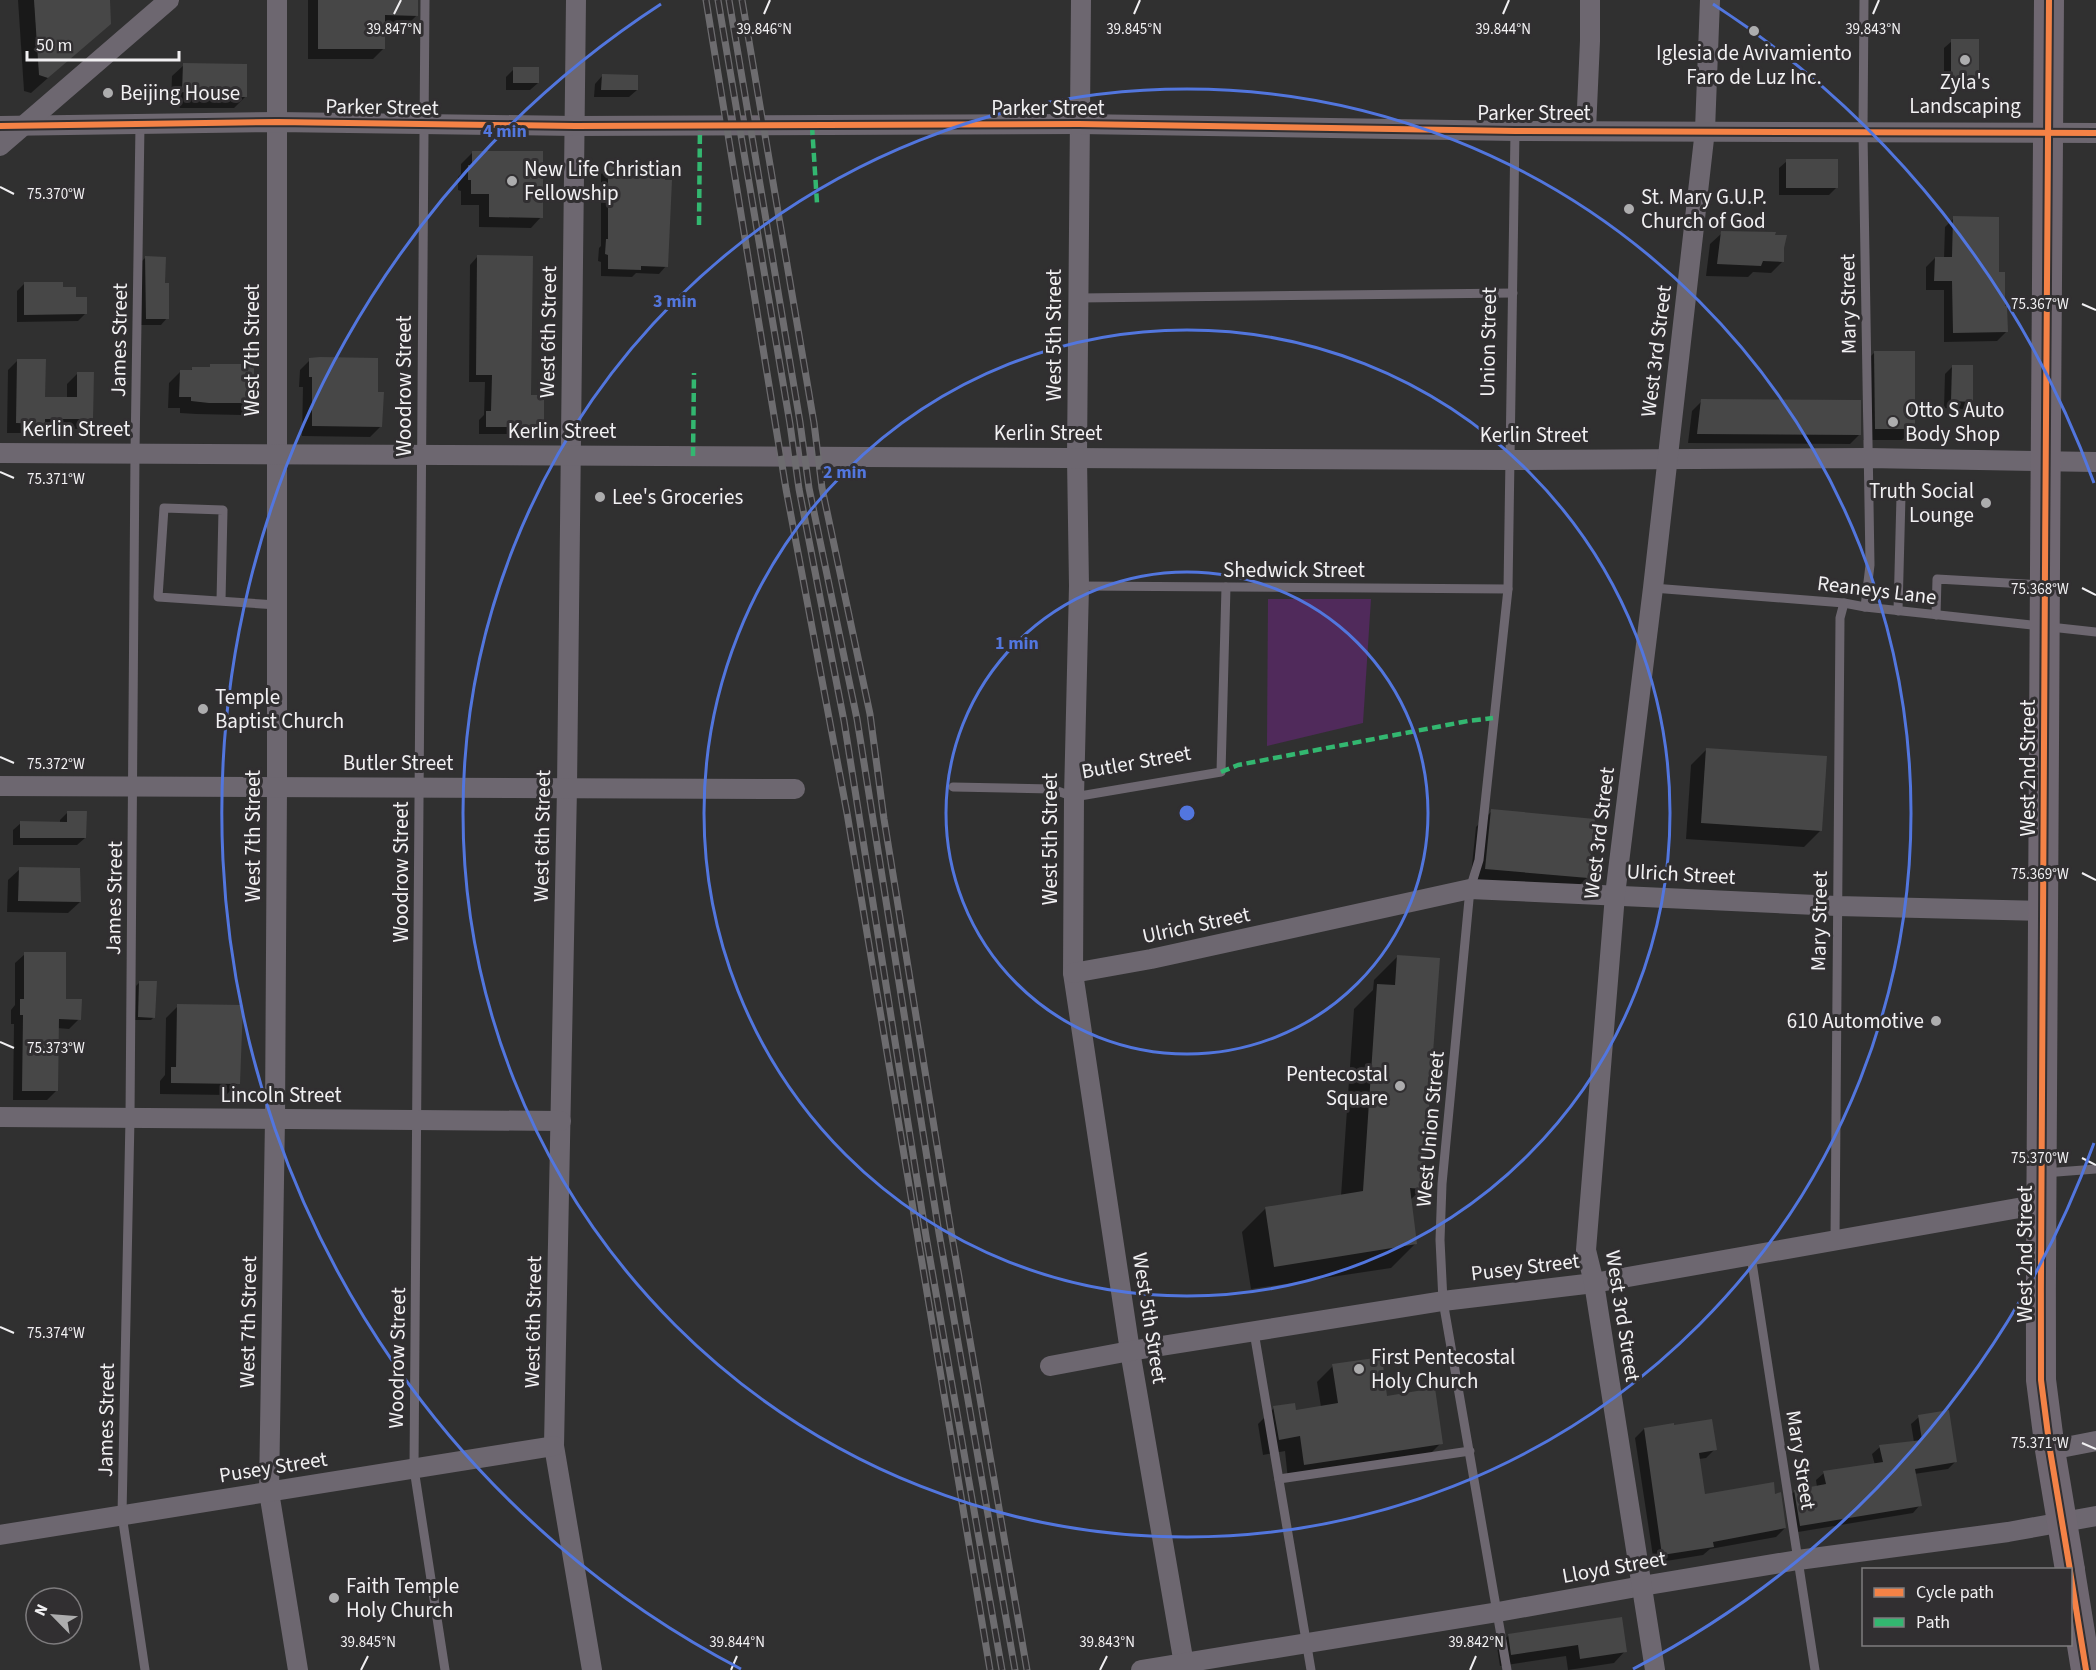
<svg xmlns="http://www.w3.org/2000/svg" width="2096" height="1670" font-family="'Source Sans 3',sans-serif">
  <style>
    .green { fill: #502a5b }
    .shadow { fill: #0007 }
    .building { fill: #474747 }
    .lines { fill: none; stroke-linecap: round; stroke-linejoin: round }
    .service { stroke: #6d6770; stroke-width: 9 }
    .minor { stroke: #6d6770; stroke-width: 20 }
    .primary { stroke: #6f6771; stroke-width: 30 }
    .rail-casing { stroke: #6d6c6f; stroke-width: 7 }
    .rail { stroke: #312f31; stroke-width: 4.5; stroke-dasharray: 14; stroke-linecap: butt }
    .quiet { stroke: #33b770; stroke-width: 4.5; stroke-dasharray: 9 4.5; stroke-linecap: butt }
    .cycleway-casing { stroke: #312f31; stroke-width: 10 }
    .cycleway { stroke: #f48246; stroke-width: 6 }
    .ticks { fill: none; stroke: #f1f0f2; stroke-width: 2 }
    .ring { fill: none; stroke: #5276de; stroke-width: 3 }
    .poi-dot { fill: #adadae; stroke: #312f31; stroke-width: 2 }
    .labels { text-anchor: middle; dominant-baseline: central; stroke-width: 6; stroke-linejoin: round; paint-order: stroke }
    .poi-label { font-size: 21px; fill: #f1f0f2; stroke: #312f31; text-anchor: start }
    .street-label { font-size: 21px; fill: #f1f0f2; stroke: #312f31 }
    .ticks-label { font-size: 15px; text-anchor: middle; fill: #f1f0f2; stroke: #312f31; stroke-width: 6; stroke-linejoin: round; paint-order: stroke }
    .centre { fill: #5276de; stroke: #312f31; stroke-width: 3 }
    .ring-label { font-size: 18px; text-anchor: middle; font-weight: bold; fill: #5276de; stroke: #312f31; stroke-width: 6; stroke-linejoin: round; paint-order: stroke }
  </style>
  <rect width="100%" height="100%" fill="#303030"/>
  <path class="green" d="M1268 599H1371L1363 723 1267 746Z"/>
  <g class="shadow">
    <path d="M18 0H108L110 23 31 93 24 91Z"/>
    <path d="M308 0H417V15L406 26 383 25 384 48 373 59H308Z"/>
    <path d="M1952 41 1978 80 1970 88H1944V48Z"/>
    <path d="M184 65 246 96 234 108H180L176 103H171L172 76Z"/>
    <path d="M514 69 538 83 530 90H506V77Z"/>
    <path d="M602 76 637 90 629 97H594L595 84Z"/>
    <path d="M472 153 541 217 531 228 479 227V205H461V191L458 190V177L461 174V164Z"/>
    <path d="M1787 161 1837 187 1829 195H1779V168Z"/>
    <path d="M609 167 666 266 659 274 636 273 632 277 601 276V262L598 261 599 248 601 246V174Z"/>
    <path d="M1954 218 1997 273 2006 332 1997 341 1944 342V290H1926V267L1935 258H1944L1945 227Z"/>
    <path d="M1722 233 1783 261 1771 273 1753 272 1748 277 1706 276 1710 244Z"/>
    <path d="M477 257 542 426 535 434H479V420L484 415 485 382H469L470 265Z"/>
    <path d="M145 258 163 285 167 318 161 325H140L139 264Z"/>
    <path d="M24 284 62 288 75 298 85 314 78 321 17 322V291Z"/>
    <path d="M1875 352 1914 429 1902 440H1863V364Z"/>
    <path d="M18 360 44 399H67V384L77 374 92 419 82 429 38 428 33 433H7L8 370Z"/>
    <path d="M310 360 376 394 381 426 370 437 302 436 303 387H299L300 370Z"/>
    <path d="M211 366 253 403 241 415 196 414 180 413V408H168L169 383 181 371 190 372 192 369H208Z"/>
    <path d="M1952 367 1971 401 1964 409 1944 408 1945 374Z"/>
    <path d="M1702 401 1860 434 1850 444 1688 443 1692 411Z"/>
    <path d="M1707 749 1820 831 1804 847 1686 839 1691 765Z"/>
    <path d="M1492 811 1587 878 1571 893 1470 884 1476 827Z"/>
    <path d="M68 812 85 838 77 845H13V830L21 823H60V820Z"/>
    <path d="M20 869 80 902 68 913 7 912 8 880Z"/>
    <path d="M25 954 79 1019 69 1029 57 1028 56 1091 47 1100H13L14 1024H11V1010L15 1005V963Z"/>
    <path d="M1398 956 1422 1189 1410 1200 1415 1244 1391 1268 1251 1289 1242 1232 1266 1208 1341 1196 1354 1009 1373 990 1374 980Z"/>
    <path d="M140 982 154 1017 151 1020H135L136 986Z"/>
    <path d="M178 1006 238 1083 226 1095 160 1094V1081L165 1075 166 1018Z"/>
    <path d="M1333 1366 1386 1397 1441 1443 1425 1459 1288 1480 1285 1451 1263 1455 1258 1424 1274 1408 1295 1411 1321 1407 1317 1382Z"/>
    <path d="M1919 1417 1955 1462 1948 1469 1914 1474 1920 1505 1913 1513 1792 1533 1787 1499 1795 1491 1817 1487 1816 1480 1824 1473 1875 1465 1872 1454 1880 1447 1914 1442 1911 1424Z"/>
    <path d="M1644 1429 1715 1449 1706 1458 1699 1459 1704 1496 1774 1495 1785 1528 1776 1537 1710 1549 1703 1555 1654 1563 1635 1438Z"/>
    <path d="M1509 1635 1625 1651 1614 1663 1568 1670 1566 1656 1500 1666 1497 1647Z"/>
  </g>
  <g class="building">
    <path d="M34 0H110L111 24 48 78 39 75Z"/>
    <path d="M318 0H418V16L385 15V49H318Z"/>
    <rect x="1951" y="39" width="28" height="42"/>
    <path d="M183 63 247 64V97H192L188 92H182Z"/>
    <rect x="513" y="67" width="26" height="16"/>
    <path d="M602 74 638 75V90H601Z"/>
    <path d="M472 151H543V218L489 217V194H471V180H468V165H472Z"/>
    <rect x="1786" y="159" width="52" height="29"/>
    <path d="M608 165 665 166V180H672L668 267 641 266V270L608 269V255L605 254 606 239H608Z"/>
    <path d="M1953 216 1999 217V272H2005V306H2007L2008 332 1953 333 1952 281H1934L1935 257H1952Z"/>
    <path d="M1721 231 1776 232 1775 235H1787L1784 248V262L1763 261 1761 266 1717 264Z"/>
    <path d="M477 255 533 256 531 395H544V427H486V411H491L492 375H476Z"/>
    <path d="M145 256 166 257 165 283H169V319H146Z"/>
    <path d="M24 282H63V287H76V297H87V314L24 315Z"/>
    <path d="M1874 351H1915V429H1875Z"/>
    <path d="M320 357 378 358V392H384L382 427 312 426V377H309V358Z"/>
    <path d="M17 359H46L45 397H77V372H94L93 419H45V424L16 423Z"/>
    <path d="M210 364H254V403H209L191 401V397H179L180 370H192V367H210Z"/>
    <path d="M1952 365H1973V402L1951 401Z"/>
    <path d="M1701 399 1861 400V435L1697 434Z"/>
    <path d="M1706 748 1827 756 1822 831 1701 823Z"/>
    <path d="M1491 809 1595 819 1588 878 1485 869Z"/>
    <path d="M67 811H87L86 838H20V821L67 822Z"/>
    <path d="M19 867 80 868 81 902 18 901Z"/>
    <path d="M24 952H66V999H82L81 1020 59 1019 58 1091H22L23 1015H20V999H24Z"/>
    <path d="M1397 955 1440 958 1423 1189 1410 1188 1417 1244 1274 1267 1265 1207 1363 1191 1377 984 1395 985Z"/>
    <path d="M139 981H157L155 1018 138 1017Z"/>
    <path d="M177 1004 243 1005 240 1084 171 1083V1067H176Z"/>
    <path d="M1382 1357 1387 1396 1435 1388 1443 1444 1304 1465 1300 1436 1279 1440 1273 1406 1295 1403 1296 1410 1338 1403 1332 1364Z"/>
    <path d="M1949 1410 1957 1462 1915 1469 1922 1506 1800 1526 1794 1490 1826 1484 1823 1471 1883 1462 1879 1445 1922 1440 1918 1415Z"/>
    <path d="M1712 1419 1717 1450 1699 1453 1705 1494 1774 1482 1775 1494 1781 1492 1786 1528 1713 1542 1714 1547 1662 1555 1644 1428 1674 1423V1425Z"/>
    <path d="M1622 1617 1627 1652 1580 1659 1578 1645 1511 1655 1508 1634Z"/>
  </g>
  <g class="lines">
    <g class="service">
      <path d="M425 0 414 1469 445 1670"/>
      <path d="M1864 0 1863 133 1870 565 1865 607"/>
      <path d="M140 125 135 453 130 1118 122 1515 145 1670"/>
      <path d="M1079 298 1513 293"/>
      <path d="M1079 586 1508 589"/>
      <path d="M1653 588 1844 603 1865 607 2096 632"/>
      <path d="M221 601 223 510 164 508 158 597 277 605"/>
      <path d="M1898 611 1901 496"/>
      <path d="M1936 615 1937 579 2042 585"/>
      <path d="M953 787 1052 789 1074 797 1221 772 1226 587"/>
      <path d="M2044 1173 2096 1169"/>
      <path d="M1835 1240 1840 618 1844 603"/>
      <path d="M1751 1256 1815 1670"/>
      <path d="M1254 1332 1311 1670"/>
      <path d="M1279 1479 1470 1451"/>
      <path d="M1507 1670 1443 1301 1440 1240 1442 1184 1470 889 1479 860 1508 589 1515 131"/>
    </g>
    <g class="minor">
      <path d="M277 0V787L275 1119 269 1492 298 1670"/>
      <path d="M576 0 567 788 554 1446 592 1670"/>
      <path d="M1081 0 1077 458 1079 586 1074 797 1073 973 1130 1351 1185 1670"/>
      <path d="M0 126 277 122 575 126 1079 124 1515 131 2096 133"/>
      <path d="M1586 130 1590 41V0"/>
      <path d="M0 146 169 0"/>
      <path d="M0 453 1510 460 1868 458 2096 462"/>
      <path d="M0 786 795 789"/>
      <path d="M1073 973 1151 959 1470 889 1837 906 2044 911"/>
      <path d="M0 1117 561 1121"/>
      <path d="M1050 1366 1130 1351 1443 1301 1594 1283 2041 1204"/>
      <path d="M2050 1450 2096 1441"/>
      <path d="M0 1535 554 1446"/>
      <path d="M1141 1670 1498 1612 1642 1586 1798 1560 2008 1532 2096 1516"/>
      <path d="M1655 1670 1594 1283 1586 1250 1615 895 1653 588 1705 130 1710 0"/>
    </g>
    <g class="primary">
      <path d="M2049 0C2047 460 2040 920 2041 1380L2050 1450 2070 1570"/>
      <path d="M2070 1571 2086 1670"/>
    </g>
    <defs>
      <g id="rail">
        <path d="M706 0 786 489 847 813 990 1670"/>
        <path d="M718 0 790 424 799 489 844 721 926 1236 1002 1670"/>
        <path d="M729 0 800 422 809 488 857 719 939 1233 1015 1670"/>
        <path d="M742 0 814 423 822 488 870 714 884 819 950 1225 1027 1670"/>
      </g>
    </defs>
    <use href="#rail" class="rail-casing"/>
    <use href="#rail" class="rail"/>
    <g class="quiet">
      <path d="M812 126 817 203"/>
      <path d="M699 225 700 124"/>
      <path d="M693 456 694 373"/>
      <path d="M1221 772 1238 765 1468 721 1493 718"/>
    </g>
    <defs>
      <g id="cycleway">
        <path d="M2049 0C2047 460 2040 920 2041 1380L2050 1450 2070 1570"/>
        <path d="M0 126 277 122 575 126 1079 124 1515 131 2096 133"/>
        <path d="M2070 1571 2086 1670"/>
      </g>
    </defs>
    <use href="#cycleway" class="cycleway-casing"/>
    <use href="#cycleway" class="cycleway"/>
  </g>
  <path class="ticks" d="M394 14 401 0M764 14 770 0M1134 14 1140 0M1503 14 1509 0M1873 14 1879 0M0 187 14 194M2082 304 2096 310M0 472 14 478M2082 588 2096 595M0 757 14 763M2082 873 2096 880M0 1042 14 1048M2082 1158 2096 1165M0 1327 14 1333M2082 1443 2096 1449M361 1670 368 1656M731 1670 737 1656M1100 1670 1107 1656M1470 1670 1476 1656"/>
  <g class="ring">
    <circle cx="1187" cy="813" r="241"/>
    <circle cx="1187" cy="813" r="483"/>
    <circle cx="1187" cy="813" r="724"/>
    <path d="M2094 1143A965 965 0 0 1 1633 1669M741 1669A965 965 0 0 1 661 4M1713 4A965 965 0 0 1 2094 483"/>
  </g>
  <g class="poi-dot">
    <circle cx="1754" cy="31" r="6"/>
    <circle cx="1965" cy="60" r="6"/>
    <circle cx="108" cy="93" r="6"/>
    <circle cx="512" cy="181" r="6"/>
    <circle cx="1629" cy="209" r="6"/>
    <circle cx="1893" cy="422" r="6"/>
    <circle cx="600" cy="497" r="6"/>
    <circle cx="1986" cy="503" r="6"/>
    <circle cx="203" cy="709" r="6"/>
    <circle cx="1936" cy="1021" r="6"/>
    <circle cx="1400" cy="1086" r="6"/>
    <circle cx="1359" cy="1369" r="6"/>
    <circle cx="334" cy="1598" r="6"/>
  </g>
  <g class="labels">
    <g class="poi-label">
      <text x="1754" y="53" text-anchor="middle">Iglesia de Avivamiento<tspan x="1754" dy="24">Faro de Luz Inc.</tspan></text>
      <text x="1965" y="82" text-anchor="middle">Zyla's<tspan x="1965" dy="24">Landscaping</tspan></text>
      <text x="120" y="93">Beijing House</text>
      <text x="524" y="169">New Life Christian<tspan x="524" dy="24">Fellowship</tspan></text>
      <text x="1641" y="197">St. Mary G.U.P.<tspan x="1641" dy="24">Church of God</tspan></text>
      <text x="1905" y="410">Otto S Auto<tspan x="1905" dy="24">Body Shop</tspan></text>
      <text x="1974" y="491" text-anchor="end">Truth Social<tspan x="1974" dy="24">Lounge</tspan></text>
      <text x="612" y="497">Lee's Groceries</text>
      <text x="215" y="697">Temple<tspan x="215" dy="24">Baptist Church</tspan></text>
      <text x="1924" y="1021" text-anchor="end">610 Automotive</text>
      <text x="1388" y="1074" text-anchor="end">Pentecostal<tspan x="1388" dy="24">Square</tspan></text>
      <text x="1371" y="1357">First Pentecostal<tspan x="1371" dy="24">Holy Church</tspan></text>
      <text x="346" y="1586">Faith Temple<tspan x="346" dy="24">Holy Church</tspan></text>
    </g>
    <g class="street-label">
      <text transform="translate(382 107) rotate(1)">Parker Street</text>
      <text x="1048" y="108">Parker Street</text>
      <text x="1534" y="113">Parker Street</text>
      <text transform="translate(1848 304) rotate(-91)">Mary Street</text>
      <text transform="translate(548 332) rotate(-89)">West 6th Street</text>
      <text transform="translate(1054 335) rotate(-90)">West 5th Street</text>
      <text transform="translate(119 340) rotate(-89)">James Street</text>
      <text transform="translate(1488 342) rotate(-89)">Union Street</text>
      <text transform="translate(252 350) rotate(-90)">West 7th Street</text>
      <text transform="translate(1656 351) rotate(-83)">West 3rd Street</text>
      <text transform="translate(404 386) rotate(-90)">Woodrow Street</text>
      <text x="76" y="429">Kerlin Street</text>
      <text x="562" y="431">Kerlin Street</text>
      <text x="1048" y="433">Kerlin Street</text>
      <text x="1534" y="435">Kerlin Street</text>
      <text x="1294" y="570">Shedwick Street</text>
      <text transform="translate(1877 590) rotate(7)">Reaneys Lane</text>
      <text transform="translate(1136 762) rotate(-10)">Butler Street</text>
      <text x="398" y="763">Butler Street</text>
      <text transform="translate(2028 768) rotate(-90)">West 2nd Street</text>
      <text transform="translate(1599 833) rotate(-83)">West 3rd Street</text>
      <text transform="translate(253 836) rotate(-90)">West 7th Street</text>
      <text transform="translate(542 836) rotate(-89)">West 6th Street</text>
      <text transform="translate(1050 839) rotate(-90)">West 5th Street</text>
      <text transform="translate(401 872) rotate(-90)">Woodrow Street</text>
      <text transform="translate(1681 874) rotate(3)">Ulrich Street</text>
      <text transform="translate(114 898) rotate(-89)">James Street</text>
      <text transform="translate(1819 921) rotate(-89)">Mary Street</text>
      <text transform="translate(1196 925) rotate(-12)">Ulrich Street</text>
      <text x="281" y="1095">Lincoln Street</text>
      <text transform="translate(1430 1129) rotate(-85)">West Union Street</text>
      <text transform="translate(2025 1254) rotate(-90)">West 2nd Street</text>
      <text transform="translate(1525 1267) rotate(-7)">Pusey Street</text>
      <text transform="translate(1623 1316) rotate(81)">West 3rd Street</text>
      <text transform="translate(1150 1318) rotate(81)">West 5th Street</text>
      <text transform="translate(248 1322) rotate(-89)">West 7th Street</text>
      <text transform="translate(533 1322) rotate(-89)">West 6th Street</text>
      <text transform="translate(397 1358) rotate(-89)">Woodrow Street</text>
      <text transform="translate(106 1420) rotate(-89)">James Street</text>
      <text transform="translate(1801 1460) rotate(81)">Mary Street</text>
      <text transform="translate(273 1467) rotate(-9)">Pusey Street</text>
      <text transform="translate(1614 1567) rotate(-10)">Lloyd Street</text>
    </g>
  </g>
  <g class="ticks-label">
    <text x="394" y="34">39.847°N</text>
    <text x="764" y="34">39.846°N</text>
    <text x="1134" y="34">39.845°N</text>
    <text x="1503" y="34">39.844°N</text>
    <text x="1873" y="34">39.843°N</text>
    <text x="56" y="199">75.370°W</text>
    <text x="2040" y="309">75.367°W</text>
    <text x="56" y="484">75.371°W</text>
    <text x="2040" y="594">75.368°W</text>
    <text x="56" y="769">75.372°W</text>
    <text x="2040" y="879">75.369°W</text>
    <text x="56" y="1053">75.373°W</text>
    <text x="2040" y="1163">75.370°W</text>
    <text x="56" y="1338">75.374°W</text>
    <text x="2040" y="1448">75.371°W</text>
    <text x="368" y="1647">39.845°N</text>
    <text x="737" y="1647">39.844°N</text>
    <text x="1107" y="1647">39.843°N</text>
    <text x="1476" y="1647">39.842°N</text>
  </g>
  <circle cx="1187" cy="813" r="9" class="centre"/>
  <g class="ring-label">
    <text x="505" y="137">4 min</text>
    <text x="675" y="307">3 min</text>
    <text x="845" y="478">2 min</text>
    <text x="1017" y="649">1 min</text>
  </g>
  <rect x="1862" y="1568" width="210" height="78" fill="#312f31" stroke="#7e7c7e" stroke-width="1.5"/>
  <rect x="1874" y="1588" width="30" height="9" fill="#f48246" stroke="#7e7c7e" stroke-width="1.5"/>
  <text x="1916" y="1598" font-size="18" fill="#f1f0f2">Cycle path</text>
  <rect x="1874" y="1618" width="30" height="9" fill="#33b770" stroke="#7e7c7e" stroke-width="1.5"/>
  <text x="1916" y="1628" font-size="18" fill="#f1f0f2">Path</text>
  <g transform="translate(54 1616) rotate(295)"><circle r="28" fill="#312f31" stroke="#7e7c7e" stroke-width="1.5"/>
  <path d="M0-4.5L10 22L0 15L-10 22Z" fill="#adadae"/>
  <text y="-9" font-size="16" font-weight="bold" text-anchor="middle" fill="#f1f0f2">N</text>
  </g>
  <path d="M27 51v9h152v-9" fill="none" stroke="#f1f0f2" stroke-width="3"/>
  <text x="36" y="51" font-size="18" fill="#f1f0f2" stroke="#312f31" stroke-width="4.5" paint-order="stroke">50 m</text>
</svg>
